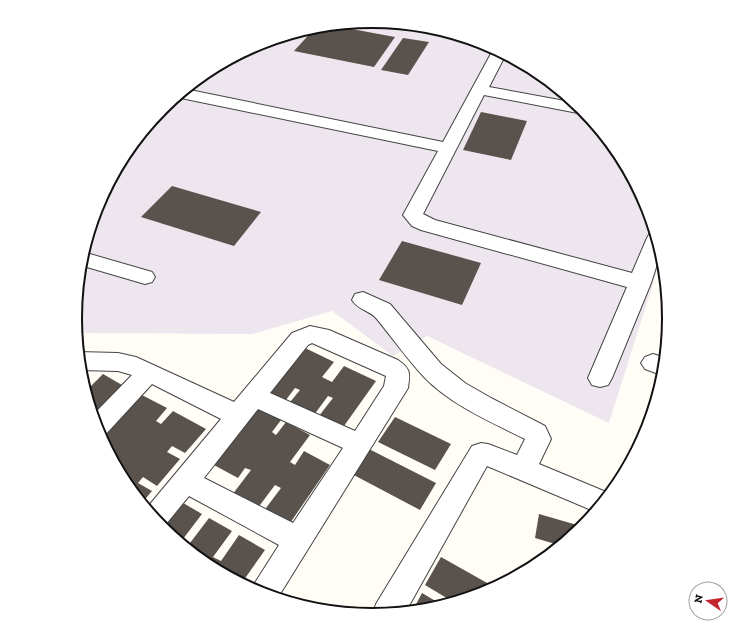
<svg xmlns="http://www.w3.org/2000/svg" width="744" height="637" font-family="'Zilla Slab',serif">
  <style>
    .industrial { fill: #eee6ef }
    .building { fill: #5a524d }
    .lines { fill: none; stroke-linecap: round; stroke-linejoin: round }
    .minor-casing { stroke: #444; stroke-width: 2 }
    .minor { fill: #fff; fill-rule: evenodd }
    .rim { fill: none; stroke: #111; stroke-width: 2 }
  </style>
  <rect width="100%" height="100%" fill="#fffdf5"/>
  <path class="industrial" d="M372 21 430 27 486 44 537 71 583 108 619 153 647 205 662 255 609 423 427 336 393 356 332 311 252 334 76 333 75 318 80 260 97 204 125 153 162 108 207 71 258 44 314 27Z"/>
  <g class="building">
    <path d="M330 25 395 37 374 67 294 51 316 27Z"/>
    <path d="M403 38 429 42 408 75 381 70Z"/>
    <path d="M481 112 527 121 511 160 463 150Z"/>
    <path d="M172 186 261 212 234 246 141 217Z"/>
    <path d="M402 241 481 263 462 305 379 280Z"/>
    <path d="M301 346 334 362 322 377 332 382 344 366 376 381 339 433 315 421 333 398 328 396 311 419 286 407 300 390 295 388 282 405 261 394Z"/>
    <path d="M103 374 122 385 92 416 85 392Z"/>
    <path d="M138 393 167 408 156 421 161 424 173 411 206 429 185 453 172 446 167 452 180 459 157 486 143 477 138 483 152 491 141 504 125 484 98 435Z"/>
    <path d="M258 408 281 420 272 432 276 435 286 422 310 435 290 462 295 465 304 451 330 465 288 526 263 512 281 488 275 485 257 509 232 495 251 470 245 468 238 478 212 464Z"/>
    <path d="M395 417 451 444 435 470 378 442Z"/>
    <path d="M367 448 436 483 420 510 350 473Z"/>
    <path d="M178 500 202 514 183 539 190 543 209 518 232 531 213 557 221 561 239 535 265 550 241 584 207 566 158 524Z"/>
    <path d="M539 514 584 527 562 546 535 538Z"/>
    <path d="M441 557 496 588 486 593 455 603 425 585Z"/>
    <path d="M422 593 444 606 430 610 412 612Z"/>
  </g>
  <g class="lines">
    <defs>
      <g id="minor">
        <path d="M408 25 430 27 446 32 440 34 410 28Z"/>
        <path d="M494 48 506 54 489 87 576 103 586 113 583 114 484 95 423 214 435 220 632 273 647 238 650 233 655 232 661 252 651 283 612 378 608 385 600 387 592 385 588 378 627 287 421 230 412 226 403 215 438 151 176 97 185 89 443 142Z"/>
        <path d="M83 252 152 272 155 277 152 282 145 284 80 265Z"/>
        <path d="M363 292 390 304 441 364 465 383 491 398 545 426 551 439 539 464 611 494 596 512 487 466 405 613 372 616 376 604 472 446 481 443 488 444 517 455 525 439C491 422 451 405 424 377 407 359 392 337 376 318 369 310 358 310 352 300L355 294Z"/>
        <path d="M310 326 329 330 398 360C411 369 410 373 408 388L277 599 251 589 279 545 189 496 162 529 146 509 221 419 152 384 105 435 100 437 92 416 132 375 118 371 80 370 78 352 118 353 136 357 234 402 292 333ZM312 343 386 376 384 386 355 431 270 393 308 345ZM258 409 343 448 293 523 204 478Z"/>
        <path d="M653 354 666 358 664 376 645 369 641 363 645 357Z"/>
      </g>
    </defs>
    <use href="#minor" class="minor-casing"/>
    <use href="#minor" class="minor"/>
  </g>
  <path d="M0 0H744V637H0ZM82 318a290 290 0 1 1 580 0a290 290 0 1 1-580 0Z" fill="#fff" fill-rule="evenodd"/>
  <path class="rim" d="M82 318a290 290 0 1 1 580 0a290 290 0 1 1-580 0Z"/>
  <g transform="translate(708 601) rotate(283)"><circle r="19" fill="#ffffff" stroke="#a0a0a0"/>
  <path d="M0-3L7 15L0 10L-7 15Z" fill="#c4262e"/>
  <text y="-6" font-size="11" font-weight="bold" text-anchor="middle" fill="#111111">N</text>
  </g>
</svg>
